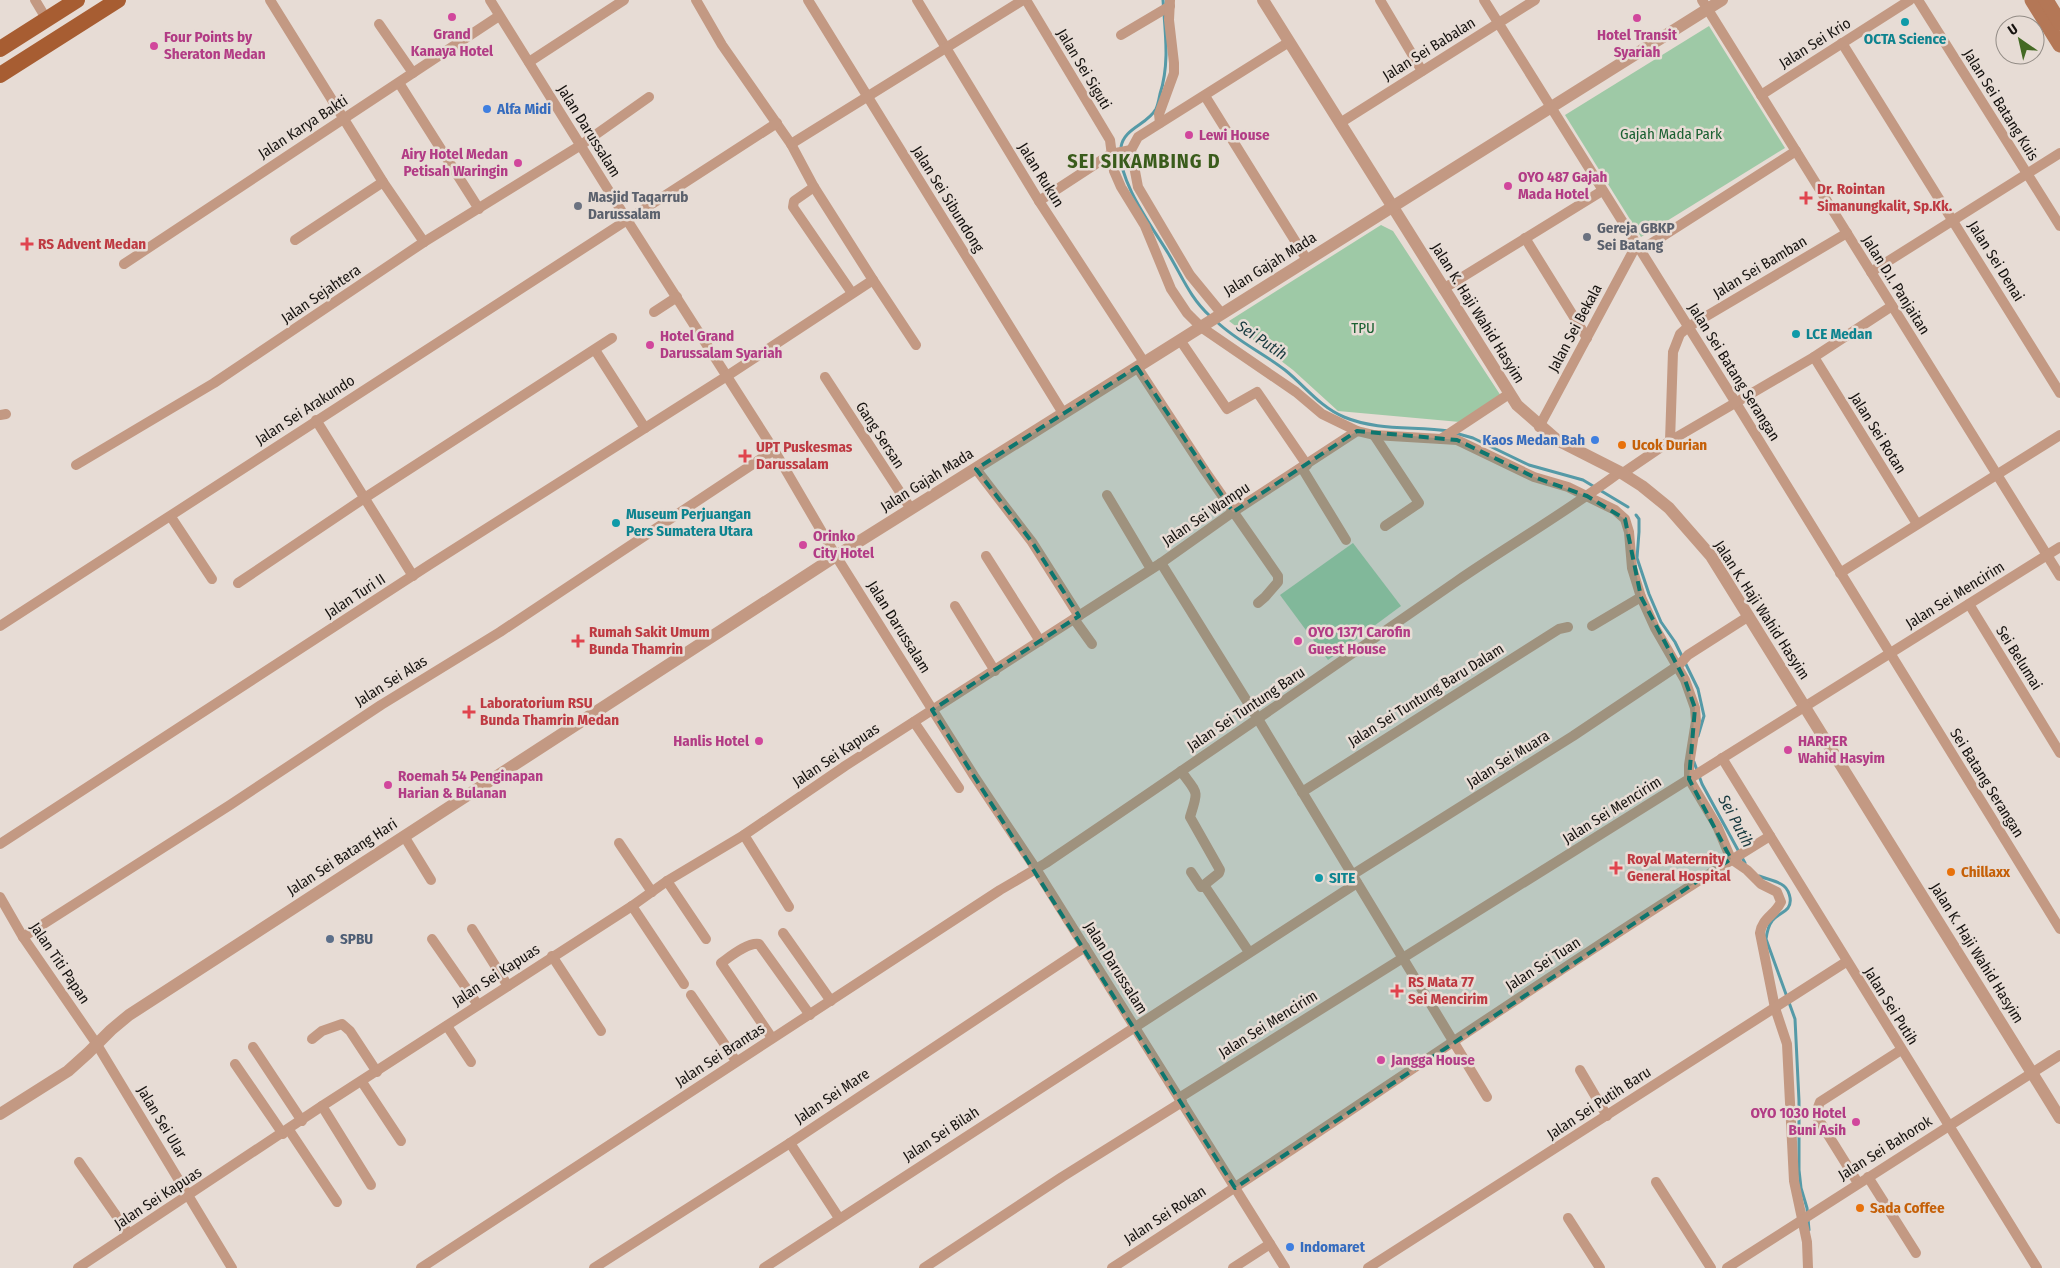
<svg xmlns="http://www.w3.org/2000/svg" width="2060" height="1268" font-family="'Fira Sans Condensed',sans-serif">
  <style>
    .green { fill: #9ec9a6 }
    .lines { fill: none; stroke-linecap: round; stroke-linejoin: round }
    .stream { stroke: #559aa7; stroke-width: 3 }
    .minor { stroke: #c39983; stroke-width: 10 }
    .tertiary { stroke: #c39983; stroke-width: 12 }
    .secondary { stroke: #b47756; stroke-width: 15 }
    .primary { stroke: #a75d32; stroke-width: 16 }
    .marked { fill: #0f766e; fill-opacity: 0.2; stroke: #0f766e; stroke-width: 4; stroke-dasharray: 10 6; stroke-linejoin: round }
    .hotel-dot { fill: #d1479c; stroke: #e7dcd5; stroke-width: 2 }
    .culture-dot { fill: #0f9aa8; stroke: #e7dcd5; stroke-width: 2 }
    .shop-dot { fill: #3f7fe0; stroke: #e7dcd5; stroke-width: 2 }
    .health-dot { fill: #e0444e; stroke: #e7dcd5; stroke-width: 2 }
    .worship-dot { fill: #6b7280; stroke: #e7dcd5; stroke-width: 2 }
    .food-dot { fill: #e8710a; stroke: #e7dcd5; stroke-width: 2 }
    .service-dot { fill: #5c6f8a; stroke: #e7dcd5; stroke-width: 2 }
    .labels { text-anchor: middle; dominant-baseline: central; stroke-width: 5; stroke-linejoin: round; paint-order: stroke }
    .hotel-label { font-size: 15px; font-weight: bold; fill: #b23c85; stroke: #e7dcd5; text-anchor: start }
    .culture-label { font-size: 15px; font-weight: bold; fill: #0d838f; stroke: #e7dcd5; text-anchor: start }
    .street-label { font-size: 15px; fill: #161310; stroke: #e7dcd5 }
    .shop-label { font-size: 15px; font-weight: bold; fill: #366cbe; stroke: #e7dcd5; text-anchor: start }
    .park-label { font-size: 15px; fill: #1b6132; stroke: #e7dcd5 }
    .health-label { font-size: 15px; font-weight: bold; fill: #be3a42; stroke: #e7dcd5; text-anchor: start }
    .worship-label { font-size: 15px; font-weight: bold; fill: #5b616d; stroke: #e7dcd5; text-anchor: start }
    .food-label { font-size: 15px; font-weight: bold; fill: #c56008; stroke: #e7dcd5; text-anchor: start }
    .service-label { font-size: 15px; font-weight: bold; fill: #4e5e75; stroke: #e7dcd5; text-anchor: start }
    .water-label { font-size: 16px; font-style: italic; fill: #17393f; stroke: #e7dcd5 }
    .district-label { font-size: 20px; font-weight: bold; letter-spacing: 1px; fill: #3a5c1c; stroke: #e7dcd5 }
  </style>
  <rect width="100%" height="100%" fill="#e7dcd5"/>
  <g class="green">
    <path d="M1709 26 1785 148 1641 237 1565 115Z"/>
    <path d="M1381 225 1393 231 1501 396 1460 422 1338 411 1293 370 1229 321Z"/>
    <path d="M1353 543 1401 606 1328 660 1280 595Z"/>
  </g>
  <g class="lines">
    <g class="stream">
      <path d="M1163 0C1165 32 1170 63 1160 94 1159 99 1158 105 1156 109 1147 125 1124 128 1121 147 1115 177 1153 228 1168 253 1182 276 1190 298 1210 316"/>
      <path d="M1217 322C1237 341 1263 353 1285 370 1305 386 1320 407 1344 417 1377 431 1415 426 1449 431"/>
      <path d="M1455 433 1473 438 1529 465 1583 480 1628 507"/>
      <path d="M1636 515 1639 519V532L1637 558 1649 594 1661 622 1675 642 1698 689 1704 716 1698 736"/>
      <path d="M1694 762 1702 784 1745 863"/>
      <path d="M1759 876C1766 879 1774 880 1781 884 1789 888 1793 901 1788 908 1784 913 1776 915 1772 921 1768 926 1767 932 1766 939L1795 1019 1799 1101V1170L1801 1188 1807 1208 1809 1230"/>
    </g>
    <g class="minor">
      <path d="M35 0 47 20"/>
      <path d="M270 0 383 182 424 242"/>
      <path d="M490 0 627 220 774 450 836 556 974 776 1036 869 1285 1268"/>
      <path d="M696 0 722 45 791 144 814 187 873 280 916 345"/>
      <path d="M808 0 1063 413"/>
      <path d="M917 0 1039 201 1144 362"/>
      <path d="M1026 0 1110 140 1114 171 1121 187 1145 226 1171 289 1187 313 1201 327 1296 392 1322 414 1357 431"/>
      <path d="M1380 0 1422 71"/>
      <path d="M1484 0 1736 403 2060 929"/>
      <path d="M1702 0 2060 576"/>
      <path d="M1918 0 2060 226"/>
      <path d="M379 24 413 73"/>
      <path d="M1121 35 1170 6"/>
      <path d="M1842 43 2060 393"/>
      <path d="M529 62 624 0"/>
      <path d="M399 83 479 209"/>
      <path d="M1761 95 1910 0"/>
      <path d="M1205 96 1307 260"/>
      <path d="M1160 123 1159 114 1174 73V63L1169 20 1170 0"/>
      <path d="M1340 123 1535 0"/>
      <path d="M791 144 1023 0"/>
      <path d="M814 187 794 201 793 207 852 293"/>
      <path d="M1039 201 1111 154 1131 150"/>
      <path d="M1525 238 1587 338"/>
      <path d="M295 240 383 182"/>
      <path d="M1641 250 1796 151"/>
      <path d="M124 264 499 16"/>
      <path d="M1871 272 2060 153"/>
      <path d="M1443 289 1602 191"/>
      <path d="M654 312 677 297"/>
      <path d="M1222 314 1190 275 1138 187 1131 150 1138 137 1289 42"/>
      <path d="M1180 340 1227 409 1257 392 1307 465"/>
      <path d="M595 350 645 428"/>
      <path d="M1814 357 1917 524"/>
      <path d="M1137 367 1205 471 1278 576V582L1265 597 1258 603"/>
      <path d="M825 377 911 509"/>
      <path d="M0 415 6 414"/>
      <path d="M316 420 413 576"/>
      <path d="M1539 427 1637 244"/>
      <path d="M1374 435 1419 503 1385 526"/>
      <path d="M1441 439 1457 440 1534 477 1568 487 1615 510 1625 519 1629 532 1632 568 1641 597 1655 628 1685 680 1695 708 1696 721 1689 765V779L1717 826 1731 859 1747 870 1761 884 1777 892 1781 902C1775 915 1762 918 1760 933L1775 1008 1787 1044 1794 1181 1807 1242 1808 1268"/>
      <path d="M1670 441 1673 352 1680 334 1688 327 1847 233"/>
      <path d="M76 465 214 383 424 242 581 145 649 97"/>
      <path d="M1302 468 1346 540"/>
      <path d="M976 469 1032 542 1079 616"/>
      <path d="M1623 473 1670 441 1814 357 1892 306"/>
      <path d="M1107 495 1151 569"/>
      <path d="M171 517 212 579"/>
      <path d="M986 556 1040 641"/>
      <path d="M1161 563 1258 719 1487 1097"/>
      <path d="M1840 573 2060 435"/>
      <path d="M238 583 363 499 612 338"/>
      <path d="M1969 604 2060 753"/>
      <path d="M955 606 995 671"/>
      <path d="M1074 619 1092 644"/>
      <path d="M0 626C259 458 519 291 777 123"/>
      <path d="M1592 626 1641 597"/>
      <path d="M914 722 959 788"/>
      <path d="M1722 758 2037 1268"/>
      <path d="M1181 771C1198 795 1199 789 1190 817L1220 870 1219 873 1204 885"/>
      <path d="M1302 792 1559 629 1568 627"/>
      <path d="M744 835 789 907"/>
      <path d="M404 836 431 880"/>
      <path d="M619 843 652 892"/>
      <path d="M0 844 429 565 727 376 873 280"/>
      <path d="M1191 872 1201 887 1204 885 1249 952"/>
      <path d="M1352 875 1573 736 1679 665 1688 655 1749 616"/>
      <path d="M667 881 706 939"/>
      <path d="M0 897 23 937 96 1043 232 1268"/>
      <path d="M632 906 684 984"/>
      <path d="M472 929 508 986"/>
      <path d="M783 933 831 1001"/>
      <path d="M23 937 230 805 381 705 500 632 774 450"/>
      <path d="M432 939 478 1005"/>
      <path d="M552 956 601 1031"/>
      <path d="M691 995 736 1061"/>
      <path d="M447 1026 471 1062"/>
      <path d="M772 1038 721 963C731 956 748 942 759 944L810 1015"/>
      <path d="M312 1039 322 1031 342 1024 350 1031 377 1072"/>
      <path d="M253 1047 302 1121"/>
      <path d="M235 1064 283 1134"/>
      <path d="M1580 1070 1607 1116"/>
      <path d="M362 1082 401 1141"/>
      <path d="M1179 1098 2060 547"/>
      <path d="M322 1106 371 1185"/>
      <path d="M289 1130 337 1202"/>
      <path d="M790 1143 839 1218"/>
      <path d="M79 1162 129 1234"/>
      <path d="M1868 1177 1916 1253"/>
      <path d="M1656 1182 1711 1268"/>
      <path d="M1858 1183 1817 1117V1110L1820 1102 1901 1050"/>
      <path d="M1568 1218 1600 1268"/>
      <path d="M78 1268 322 1106 632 906 667 881 744 835 845 766 1161 563 1233 512 1357 431 1374 435 1441 439 1509 394"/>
      <path d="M421 1268 1000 890 1046 863C1184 770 1320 676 1457 581 1511 544 1568 511 1620 472"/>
      <path d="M594 1268 790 1143 1085 947"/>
      <path d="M764 1268 1357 883"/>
      <path d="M924 1268 1062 1177 1182 1102"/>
      <path d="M1112 1268C1332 1126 1547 974 1770 836"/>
      <path d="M1233 1268 1270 1244"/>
      <path d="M1368 1268 1846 962"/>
      <path d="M1727 1268 2060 1055"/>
    </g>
    <g class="tertiary">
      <path d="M1263 0 1517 405 1557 440 1620 472 1642 486 1669 508 1711 556 2060 1118"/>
      <path d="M0 1114 68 1071 88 1053 111 1030 129 1015 836 556 1722 0"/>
    </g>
    <g class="secondary">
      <path d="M2032 0 2060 45"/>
      <path d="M2046 0 2060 23"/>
    </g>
    <g class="primary">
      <path d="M0 49 77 0"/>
      <path d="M0 75 118 0"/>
    </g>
  </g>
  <path class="marked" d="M1137 367 1233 512 1357 431 1457 440 1534 477 1587 496 1625 519 1641 597 1685 680 1695 708 1689 779 1731 859 1235 1188 932 710 1079 616 1032 542 976 469Z"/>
  <g class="hotel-dot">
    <circle cx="452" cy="17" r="5"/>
    <circle cx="1637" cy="18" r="5"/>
    <circle cx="154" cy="46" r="5"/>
    <circle cx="1189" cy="135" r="5"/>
    <circle cx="518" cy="163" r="5"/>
    <circle cx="1508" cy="186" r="5"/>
    <circle cx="650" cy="345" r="5"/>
    <circle cx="803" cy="545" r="5"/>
    <circle cx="1298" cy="641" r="5"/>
    <circle cx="759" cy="741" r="5"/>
    <circle cx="1788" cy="750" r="5"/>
    <circle cx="388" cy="785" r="5"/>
    <circle cx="1381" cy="1060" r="5"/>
    <circle cx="1856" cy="1122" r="5"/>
  </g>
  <g class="culture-dot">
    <circle cx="1905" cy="22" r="5"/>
    <circle cx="1796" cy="334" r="5"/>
    <circle cx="616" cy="523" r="5"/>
    <circle cx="1319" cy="878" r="5"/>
  </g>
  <g class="shop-dot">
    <circle cx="487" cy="109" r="5"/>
    <circle cx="1595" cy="440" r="5"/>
    <circle cx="1290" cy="1247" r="5"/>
  </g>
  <g class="health-dot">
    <path d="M1803.5 190.5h5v5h5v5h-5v5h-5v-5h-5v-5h5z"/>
    <path d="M24.5 236.5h5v5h5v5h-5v5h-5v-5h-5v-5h5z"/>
    <path d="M742.5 448.5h5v5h5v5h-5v5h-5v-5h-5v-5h5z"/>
    <path d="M575.5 633.5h5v5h5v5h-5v5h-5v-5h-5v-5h5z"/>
    <path d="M466.5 704.5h5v5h5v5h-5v5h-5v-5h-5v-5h5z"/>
    <path d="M1613.5 860.5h5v5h5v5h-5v5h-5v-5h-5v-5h5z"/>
    <path d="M1394.5 983.5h5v5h5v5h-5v5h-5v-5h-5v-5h5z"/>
  </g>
  <g class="worship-dot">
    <circle cx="578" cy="206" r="5"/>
    <circle cx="1587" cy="237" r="5"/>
  </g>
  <g class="food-dot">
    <circle cx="1622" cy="445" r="5"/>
    <circle cx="1951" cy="872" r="5"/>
    <circle cx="1860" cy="1208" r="5"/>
  </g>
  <circle class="service-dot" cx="330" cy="939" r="5"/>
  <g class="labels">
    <g class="hotel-label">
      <text x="452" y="34" text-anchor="middle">Grand<tspan x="452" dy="17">Kanaya Hotel</tspan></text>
      <text x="1637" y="35" text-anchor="middle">Hotel Transit<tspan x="1637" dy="17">Syariah</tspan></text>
      <text x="164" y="37">Four Points by<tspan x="164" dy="17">Sheraton Medan</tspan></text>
      <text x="1199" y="135">Lewi House</text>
      <text x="508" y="154" text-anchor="end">Airy Hotel Medan<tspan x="508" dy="17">Petisah Waringin</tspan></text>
      <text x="1518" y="177">OYO 487 Gajah<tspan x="1518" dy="17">Mada Hotel</tspan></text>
      <text x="660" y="336">Hotel Grand<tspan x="660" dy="17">Darussalam Syariah</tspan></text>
      <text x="813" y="536">Orinko<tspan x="813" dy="17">City Hotel</tspan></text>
      <text x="1308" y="632">OYO 1371 Carofin<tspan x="1308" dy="17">Guest House</tspan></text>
      <text x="749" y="741" text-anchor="end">Hanlis Hotel</text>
      <text x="1798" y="741">HARPER<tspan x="1798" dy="17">Wahid Hasyim</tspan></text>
      <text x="398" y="776">Roemah 54 Penginapan<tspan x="398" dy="17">Harian &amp; Bulanan</tspan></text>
      <text x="1391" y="1060">Jangga House</text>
      <text x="1846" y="1113" text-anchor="end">OYO 1030 Hotel<tspan x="1846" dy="17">Buni Asih</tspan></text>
    </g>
    <g class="culture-label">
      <text x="1905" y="39" text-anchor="middle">OCTA Science</text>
      <text x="1806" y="334">LCE Medan</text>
      <text x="626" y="514">Museum Perjuangan<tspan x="626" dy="17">Pers Sumatera Utara</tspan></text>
      <text x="1329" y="878">SITE</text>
    </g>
    <g class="street-label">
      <text transform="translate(1815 43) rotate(-32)">Jalan Sei Krio</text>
      <text transform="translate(1429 49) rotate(-32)">Jalan Sei Babalan</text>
      <text transform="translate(1084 69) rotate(59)">Jalan Sei Siguti</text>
      <text transform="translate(2001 105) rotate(58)">Jalan Sei Batang Kuis</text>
      <text transform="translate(303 127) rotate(-33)">Jalan Karya Bakti</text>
      <text transform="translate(589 131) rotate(58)">Jalan Darussalam</text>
      <text transform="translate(1041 175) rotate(58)">Jalan Rukun</text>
      <text transform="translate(948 199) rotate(58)">Jalan Sei Sibundong</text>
      <text transform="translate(1996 261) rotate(58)">Jalan Sei Denai</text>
      <text transform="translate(1270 264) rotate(-32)">Jalan Gajah Mada</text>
      <text transform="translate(1760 267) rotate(-31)">Jalan Sei Bamban</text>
      <text transform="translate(1896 285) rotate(58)">Jalan D.I. Panjaitan</text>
      <text transform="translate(321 294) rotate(-34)">Jalan Sejahtera</text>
      <text transform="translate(1478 313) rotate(58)">Jalan K. Haji Wahid Hasyim</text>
      <text transform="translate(1575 328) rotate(-62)">Jalan Sei Bekala</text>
      <text transform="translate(1734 372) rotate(58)">Jalan Sei Batang Serangan</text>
      <text transform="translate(305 410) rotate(-33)">Jalan Sei Arakundo</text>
      <text transform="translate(1878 433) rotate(58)">Jalan Sei Rotan</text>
      <text transform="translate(880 435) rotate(57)">Gang Sersan</text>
      <text transform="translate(927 480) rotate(-32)">Jalan Gajah Mada</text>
      <text transform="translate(1206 514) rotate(-34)">Jalan Sei Wampu</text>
      <text transform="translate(1955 595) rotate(-32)">Jalan Sei Mencirim</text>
      <text transform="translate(355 596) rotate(-33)">Jalan Turi II</text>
      <text transform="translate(1762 610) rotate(57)">Jalan K. Haji Wahid Hasyim</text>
      <text transform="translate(899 627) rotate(58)">Jalan Darussalam</text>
      <text transform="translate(2019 658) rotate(58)">Sei Belumai</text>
      <text transform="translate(391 681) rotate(-32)">Jalan Sei Alas</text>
      <text transform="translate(1426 695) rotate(-32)">Jalan Sei Tuntung Baru Dalam</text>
      <text transform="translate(1246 709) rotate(-34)">Jalan Sei Tuntung Baru</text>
      <text transform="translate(836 755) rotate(-34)">Jalan Sei Kapuas</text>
      <text transform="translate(1508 759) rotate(-32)">Jalan Sei Muara</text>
      <text transform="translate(1987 783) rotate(58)">Sei Batang Serangan</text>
      <text transform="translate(1612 810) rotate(-32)">Jalan Sei Mencirim</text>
      <text transform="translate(342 857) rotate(-33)">Jalan Sei Batang Hari</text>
      <text transform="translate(1977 953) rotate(58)">Jalan K. Haji Wahid Hasyim</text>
      <text transform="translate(60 963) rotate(56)">Jalan Titi Papan</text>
      <text transform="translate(1543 964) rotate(-33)">Jalan Sei Tuan</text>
      <text transform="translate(1116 968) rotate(58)">Jalan Darussalam</text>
      <text transform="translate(496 975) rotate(-33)">Jalan Sei Kapuas</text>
      <text transform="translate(1891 1006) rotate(58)">Jalan Sei Putih</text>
      <text transform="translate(1268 1024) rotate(-32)">Jalan Sei Mencirim</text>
      <text transform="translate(720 1055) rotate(-33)">Jalan Sei Brantas</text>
      <text transform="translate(832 1096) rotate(-34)">Jalan Sei Mare</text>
      <text transform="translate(1599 1103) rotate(-33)">Jalan Sei Putih Baru</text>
      <text transform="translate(162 1122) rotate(59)">Jalan Sei Ular</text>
      <text transform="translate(941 1134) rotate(-33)">Jalan Sei Bilah</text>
      <text transform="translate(1885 1148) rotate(-32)">Jalan Sei Bahorok</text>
      <text transform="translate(158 1198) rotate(-33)">Jalan Sei Kapuas</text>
      <text transform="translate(1165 1215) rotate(-33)">Jalan Sei Rokan</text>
    </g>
    <g class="shop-label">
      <text x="497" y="109">Alfa Midi</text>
      <text x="1585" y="440" text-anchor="end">Kaos Medan Bah</text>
      <text x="1300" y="1247">Indomaret</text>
    </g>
    <g class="park-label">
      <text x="1671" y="134">Gajah Mada Park</text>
      <text x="1363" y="328">TPU</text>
    </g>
    <g class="health-label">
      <text x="1817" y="189">Dr. Rointan<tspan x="1817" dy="17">Simanungkalit, Sp.Kk.</tspan></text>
      <text x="38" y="244">RS Advent Medan</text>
      <text x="756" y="447">UPT Puskesmas<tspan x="756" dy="17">Darussalam</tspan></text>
      <text x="589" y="632">Rumah Sakit Umum<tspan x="589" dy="17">Bunda Thamrin</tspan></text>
      <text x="480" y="703">Laboratorium RSU<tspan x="480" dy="17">Bunda Thamrin Medan</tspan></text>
      <text x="1627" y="859">Royal Maternity<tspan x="1627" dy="17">General Hospital</tspan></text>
      <text x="1408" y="982">RS Mata 77<tspan x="1408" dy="17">Sei Mencirim</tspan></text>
    </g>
    <g class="worship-label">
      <text x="588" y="197">Masjid Taqarrub<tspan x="588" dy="17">Darussalam</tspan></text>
      <text x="1597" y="228">Gereja GBKP<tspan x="1597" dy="17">Sei Batang</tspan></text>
    </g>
    <g class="food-label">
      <text x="1632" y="445">Ucok Durian</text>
      <text x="1961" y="872">Chillaxx</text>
      <text x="1870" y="1208">Sada Coffee</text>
    </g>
    <g class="service-label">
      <text x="340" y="939">SPBU</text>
    </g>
    <g class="water-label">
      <text transform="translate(1262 340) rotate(34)">Sei Putih</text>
      <text transform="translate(1736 821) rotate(62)">Sei Putih</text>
    </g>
    <g class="district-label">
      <text x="1144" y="161">SEI SIKAMBING D</text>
    </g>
  </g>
  <g transform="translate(2020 40) rotate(326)"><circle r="24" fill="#e7dcd5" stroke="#938c86"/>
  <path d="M0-4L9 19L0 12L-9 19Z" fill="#436923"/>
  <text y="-8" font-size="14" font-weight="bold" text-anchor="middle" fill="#161310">U</text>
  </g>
</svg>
